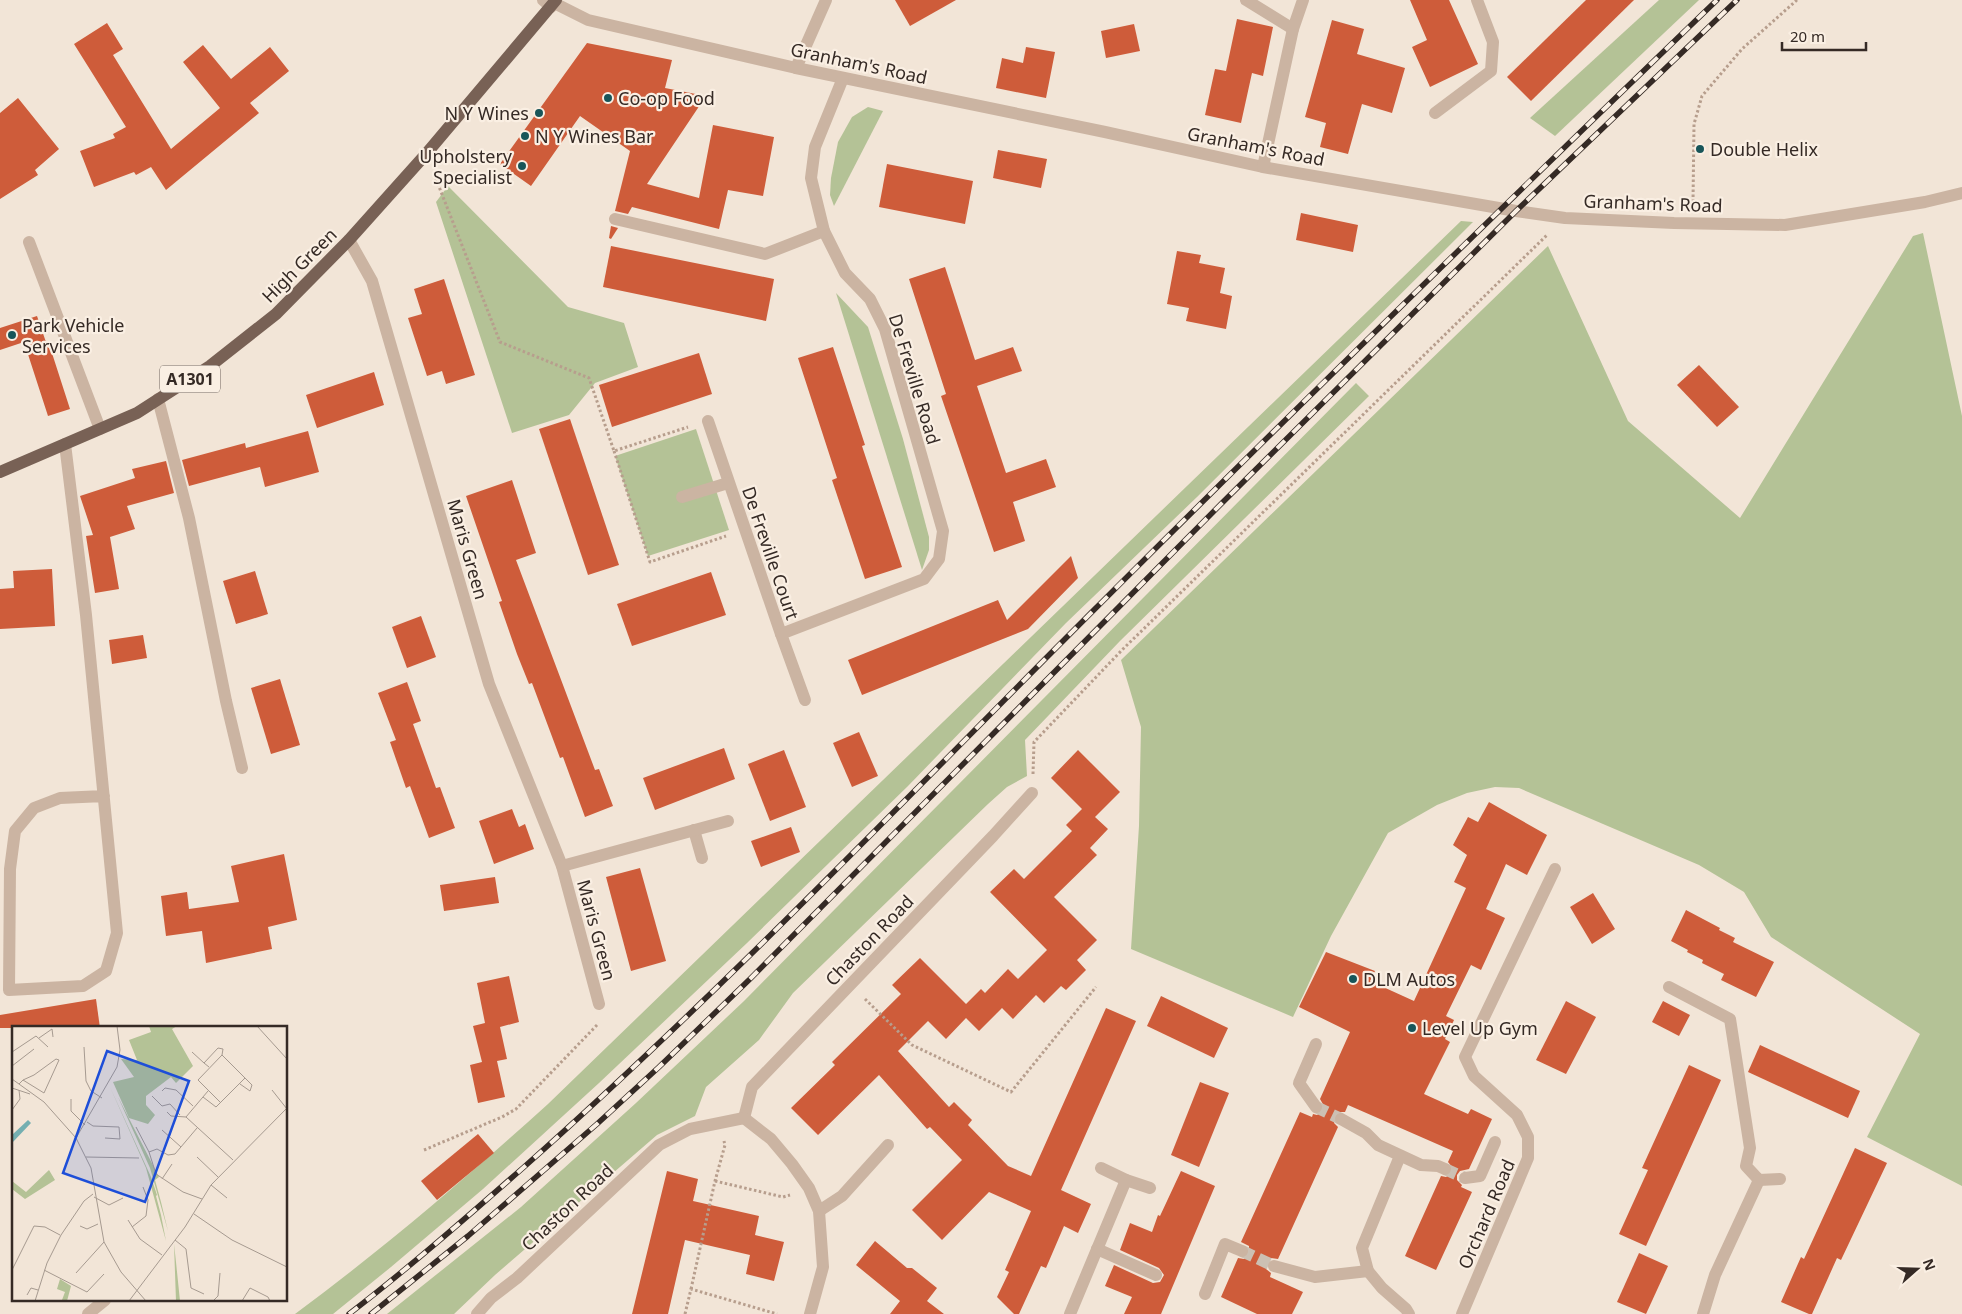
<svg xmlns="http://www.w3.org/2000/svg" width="1962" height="1314" font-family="'Noto Sans',sans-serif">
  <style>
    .green { fill: #b4c296 }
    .building { fill: #ce5c3a }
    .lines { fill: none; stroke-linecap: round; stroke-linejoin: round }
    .minor-tunnel { stroke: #ccc0b3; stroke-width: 12; stroke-dasharray: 12 6; stroke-linecap: butt }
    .path { stroke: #b79e8d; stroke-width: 3; stroke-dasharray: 2.5 2.5; stroke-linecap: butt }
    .minor { stroke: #cbb4a2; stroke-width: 12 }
    .major { stroke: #786155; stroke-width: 12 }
    .rail-casing { stroke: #352a25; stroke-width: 5.5 }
    .rail { stroke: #faefe3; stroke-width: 4; stroke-dasharray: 11; stroke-linecap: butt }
    .poi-dot { fill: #185559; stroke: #faefe3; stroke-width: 2 }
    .labels { text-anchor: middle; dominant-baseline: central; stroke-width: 4.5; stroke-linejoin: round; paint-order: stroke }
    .shield { fill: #faefe3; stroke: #70655e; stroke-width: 1 }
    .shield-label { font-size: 16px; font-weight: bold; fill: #352a25 }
    .street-label { font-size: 18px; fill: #352a25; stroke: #faefe3 }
    .poi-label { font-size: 18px; fill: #352a25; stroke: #faefe3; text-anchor: start }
    .inset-road { fill: none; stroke: #a69a90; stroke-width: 1 }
    .view { fill: #1d4ed8; fill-opacity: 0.15; stroke: #1d4ed8; stroke-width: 2.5 }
    .inset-edge { fill: none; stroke: #352a25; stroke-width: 2.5 }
  </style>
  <rect width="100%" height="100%" fill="#f2e5d7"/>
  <g class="green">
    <path d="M1659 0H1699L1555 136 1530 118Z"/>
    <path d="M868 107 883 111 834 206 830 195 831 178 838 142 852 117Z"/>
    <path d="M448 186 568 307 624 323 638 367 595 383 569 415 512 433 436 202Z"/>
    <path d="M1461 221 1473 222 1197 497 1066 623 908 786 747 943 599 1083 483 1189 391 1267 333 1314H295C383 1249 467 1177 548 1104Z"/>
    <path d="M1923 233 1962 416V1186L1867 1137 1920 1034 1771 937 1744 892 1699 865 1519 788 1495 787 1467 793 1437 805 1388 833 1331 936 1293 1017 1131 949 1139 826 1141 727 1121 660 1548 246 1628 421 1740 518 1913 236Z"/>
    <path d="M836 293 868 327 903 439 929 537V550L922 570Z"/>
    <path d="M1356 383 1369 396 1120 641 1025 740 1027 776 1007 787 988 804 793 993 759 1040 706 1087 695 1116 657 1135 495 1275 454 1314H387L521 1207 636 1103 744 1001Z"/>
    <path d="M696 429 729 530 648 556 615 456Z"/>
  </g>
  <g class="building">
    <path d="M895 0H956L910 26Z"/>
    <path d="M1410 0H1449L1478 64 1430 87 1412 47 1427 40Z"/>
    <path d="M1586 0H1634L1531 101 1507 77Z"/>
    <path d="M1237 19 1273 27 1263 76 1252 73 1241 123 1205 115 1215 69 1226 71Z"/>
    <path d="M1332 20 1364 29 1357 54 1405 68 1392 113 1362 104 1348 154 1320 147 1326 123 1305 117Z"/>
    <path d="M107 23 123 49 113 55 171 149 220 108 183 62 203 45 231 79 270 47 289 71 250 103 259 113 166 190 151 167 136 175 134 172 94 187 80 151 115 138 113 134 126 127 74 44Z"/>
    <path d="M1134 24 1140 51 1106 58 1101 31Z"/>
    <path d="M587 43 672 60 665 88 706 96 647 184 699 198 713 125 774 137 763 196 728 190 719 229 632 207 628 214 615 211 630 151 580 116 531 186 500 164Z"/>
    <path d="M1026 47 1055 52 1046 98 996 88 1002 58 1023 63Z"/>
    <path d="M18 98 59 149 35 170 38 175 0 199V113Z"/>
    <path d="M998 150 1047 159 1041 188 993 178Z"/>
    <path d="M887 164 973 181 965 224 879 207Z"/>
    <path d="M1301 213 1358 225 1353 252 1296 240Z"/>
    <path d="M611 226 618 228 611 239 609 238Z"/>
    <path d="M611 246 774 279 766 321 603 287Z"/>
    <path d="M1177 251 1201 255 1199 263 1225 268 1220 293 1232 296 1226 329 1186 321 1189 308 1167 304Z"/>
    <path d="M945 267 975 360 1013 347 1022 371 977 386 1006 473 1046 459 1056 487 1013 502 1025 541 994 552 941 396 946 394 909 279Z"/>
    <path d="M444 279 475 375 446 384 442 371 427 376 408 318 422 314 414 289Z"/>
    <path d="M37 316 48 348 50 347 70 409 48 416 24 342 0 350V328Z"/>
    <path d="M833 347 865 445 862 446 902 567 865 579 832 480 837 478 798 358Z"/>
    <path d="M699 353 712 394 612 427 599 385Z"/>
    <path d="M1699 365 1739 407 1717 427 1677 385Z"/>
    <path d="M374 372 384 405 317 428 306 395Z"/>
    <path d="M570 419 619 565 588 575 539 429Z"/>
    <path d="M308 431 319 472 265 487 260 467 189 486 182 460 245 443 246 448Z"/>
    <path d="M166 461 174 493 127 506 135 529 110 537 119 589 95 593 86 536 93 535 80 496 135 478 132 469Z"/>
    <path d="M512 480 536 553 516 560 595 770 599 769 613 806 585 817 563 757 560 758 532 683 529 684 517 654 499 602 502 601 466 496Z"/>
    <path d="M1071 556 1078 578 1028 629 862 695 848 660 998 600 1007 620Z"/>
    <path d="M52 569 55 626 0 629V589L14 588 13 571Z"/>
    <path d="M255 571 268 614 236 624 223 581Z"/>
    <path d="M711 572 726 615 632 646 617 604Z"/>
    <path d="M421 616 436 657 407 668 392 627Z"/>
    <path d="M143 635 147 658 112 664 109 640Z"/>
    <path d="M280 679 300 745 271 754 251 688Z"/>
    <path d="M407 682 421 721 413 724 436 788 440 787 455 828 429 838 410 786 406 788 390 742 396 740 378 693Z"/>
    <path d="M859 732 878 776 852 787 833 743Z"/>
    <path d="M724 748 735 779 655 810 643 778Z"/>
    <path d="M784 750 806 807 770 821 748 764Z"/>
    <path d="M1078 750 1120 792 1095 817 1108 829 1090 848 1097 855 1054 897 1097 940 1077 960 1086 970 1066 990 1061 986 1044 1003 1036 995 1013 1019 1002 1008 979 1031 966 1018 946 1039 928 1021 898 1051 949 1107 954 1102 972 1120 968 1125 1008 1166 1031 1176 1106 1008 1136 1021 1061 1190 1091 1204 1078 1233 1064 1226 1046 1268 1041 1266 1019 1314H1014L997 1297 1009 1272 1005 1270 1031 1211 989 1192 942 1240 912 1210 962 1160 930 1127 927 1129 879 1075 818 1135 791 1108 835 1065 832 1062 901 994 892 985 920 958 966 1004 981 989 985 993 1008 969 1018 979 1047 950 990 892 1014 869 1024 879 1072 831 1066 825 1082 809 1051 778Z"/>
    <path d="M1489 802 1547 835 1527 875 1506 864 1486 909 1505 918 1481 970 1471 965 1446 1016 1454 1020 1445 1039 1450 1042 1424 1094 1468 1114 1471 1109 1492 1119 1469 1169 1460 1171 1457 1175V1180L1462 1185 1461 1187 1472 1192 1436 1270 1405 1256 1441 1176 1446 1177 1452 1173 1453 1168 1448 1162 1453 1151 1348 1105 1345 1112H1337L1334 1115V1123L1338 1127 1278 1259 1271 1258 1266 1263V1269L1271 1273 1270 1277 1303 1292 1292 1314H1257L1221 1297 1238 1258 1244 1259 1249 1255V1246L1241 1242 1300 1112 1312 1117 1313 1114 1317 1115 1323 1111 1324 1106 1320 1099 1350 1032 1299 1007 1326 952 1375 971 1370 981 1414 1001 1466 888 1454 882 1467 855 1453 845 1468 817 1478 822Z"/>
    <path d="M512 809 519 827 525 824 534 849 494 864 479 821Z"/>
    <path d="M791 827 800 852 761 867 751 841Z"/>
    <path d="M284 854 297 920 268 927 272 949 206 963 202 931 166 936 161 896 187 892 189 909 239 902 231 866Z"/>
    <path d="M640 868 666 961 631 971 606 877Z"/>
    <path d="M495 877 499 903 444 911 440 885Z"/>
    <path d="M1593 893 1615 929 1592 944 1570 907Z"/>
    <path d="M1686 910 1720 928 1719 930 1735 938 1733 942 1774 962 1756 997 1721 980 1724 974 1702 963 1703 960 1687 952 1688 950 1671 941Z"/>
    <path d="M509 976 519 1022 500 1027 507 1059 497 1061 505 1097 478 1103 470 1065 482 1062 473 1026 485 1023 477 983Z"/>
    <path d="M1161 996 1228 1028 1214 1058 1147 1026Z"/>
    <path d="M96 999 100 1028H0V1015Z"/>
    <path d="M1566 1001 1596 1017 1566 1074 1536 1060Z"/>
    <path d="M1663 1001 1690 1015 1679 1036 1652 1022Z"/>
    <path d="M1760 1045 1860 1091 1848 1118 1748 1072Z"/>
    <path d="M1689 1065 1721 1080 1646 1246 1619 1234 1648 1170 1642 1168Z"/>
    <path d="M1200 1082 1229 1093 1199 1167 1171 1155Z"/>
    <path d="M478 1134 494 1153 437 1200 421 1181Z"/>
    <path d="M1855 1148 1887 1163 1841 1260 1837 1258 1812 1314H1809L1781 1302 1801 1257 1804 1259Z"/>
    <path d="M667 1171 698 1179 693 1201 759 1216 755 1235 784 1242 774 1281 746 1274 750 1255 685 1240 668 1314H632Z"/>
    <path d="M1181 1171 1215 1186 1161 1314H1124L1132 1297 1105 1286 1114 1265 1153 1283 1160 1282 1164 1275 1159 1268 1120 1250 1130 1223 1152 1232 1158 1215 1160 1216Z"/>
    <path d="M875 1241 907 1268H912L937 1288 927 1301 944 1314H890L900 1301 856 1265Z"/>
    <path d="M1639 1253 1668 1266 1646 1314 1617 1302Z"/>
  </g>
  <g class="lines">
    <g class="minor-tunnel">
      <path d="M1316 1107 1341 1119"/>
      <path d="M1445 1169 1465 1178"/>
      <path d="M1242 1251 1274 1266"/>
    </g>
    <g class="path">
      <path d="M434 174 500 342 589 378 614 451 688 427"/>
      <path d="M1693 202 1694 124 1702 96 1742 49 1797 0"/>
      <path d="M614 451 650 562 726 536"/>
      <path d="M1033 774 1034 742 1122 650 1547 235"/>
      <path d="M865 999 912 1045 1011 1092 1096 987"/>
      <path d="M424 1150 502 1117 516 1109 598 1024"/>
      <path d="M715 1181 783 1197 790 1195"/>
      <path d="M691 1289 715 1181 725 1145 724 1141"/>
      <path d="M685 1314 691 1289 777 1314"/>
    </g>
    <g class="minor">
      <path d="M543 0 551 7"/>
      <path d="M1246 0 1293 29"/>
      <path d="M554 3 588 20 796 68 1105 132 1263 167 1516 211 1565 218 1674 223 1785 225 1925 202 1962 193"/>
      <path d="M796 68 826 0"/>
      <path d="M1435 113 1491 71 1493 42 1477 0"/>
      <path d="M1263 167 1293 29 1303 0"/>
      <path d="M615 219 765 254 824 231"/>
      <path d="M349 240 372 281 489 684 562 866 599 1004"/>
      <path d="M29 242 100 429"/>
      <path d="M158 399 189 518 226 701 242 768"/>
      <path d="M708 421 781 634 924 579 939 559 943 531 885 329 870 299 845 273 824 231 811 178 815 147 843 78"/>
      <path d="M65 444 86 615 117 933 106 971 83 986 9 990 10 869 15 831 34 808 60 798 104 796"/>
      <path d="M682 497 728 483"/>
      <path d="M781 634 805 700"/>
      <path d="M694 830 702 858"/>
      <path d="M562 866 728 821"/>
      <path d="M1669 987 1730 1019 1750 1148 1746 1166 1759 1180 1780 1179"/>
      <path d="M1316 1044 1299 1083 1316 1107"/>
      <path d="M744 1118 752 1087 993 836 1032 793"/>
      <path d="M1341 1119 1366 1133 1378 1145 1421 1165 1438 1166 1445 1169"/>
      <path d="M1400 1156 1362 1248 1368 1271 1382 1288 1406 1309 1409 1314"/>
      <path d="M1101 1168 1126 1180 1150 1188"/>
      <path d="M1465 1178 1480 1176 1495 1142"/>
      <path d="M819 1211 842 1196 888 1145"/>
      <path d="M1097 1249 1156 1275"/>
      <path d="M1274 1266 1315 1277 1368 1271"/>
      <path d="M1205 1294 1225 1244 1242 1251"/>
      <path d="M88 1314 105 1300"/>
      <path d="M477 1314 491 1298 517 1278 659 1145 690 1129 744 1118 771 1139 792 1164 809 1188 819 1211 823 1267 810 1314"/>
      <path d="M1070 1314 1126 1180"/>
      <path d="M1462 1314 1528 1158V1137L1517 1115 1474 1076 1465 1057 1555 869"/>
      <path d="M1703 1314 1715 1275 1759 1180"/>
    </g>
    <path class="major" d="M0 472 137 413 210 366 276 314 349 240 426 154 556 0"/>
    <defs>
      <g id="rail">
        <path d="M349 1314C410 1267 467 1217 524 1167 710 1002 882 823 1057 647 1274 429 1495 214 1717 0"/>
        <path d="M371 1314 468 1236 597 1124 659 1067 751 978 1223 502 1516 211 1737 0"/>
      </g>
    </defs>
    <use href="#rail" class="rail-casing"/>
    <use href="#rail" class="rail"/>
  </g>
  <g class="poi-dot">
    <circle cx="608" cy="98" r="5"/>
    <circle cx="539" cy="113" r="5"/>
    <circle cx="525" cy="136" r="5"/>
    <circle cx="1700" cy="149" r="5"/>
    <circle cx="522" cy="166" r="5"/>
    <circle cx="12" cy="335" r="5"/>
    <circle cx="1353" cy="979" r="5"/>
    <circle cx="1412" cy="1028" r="5"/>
  </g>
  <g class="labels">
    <rect class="shield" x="160" y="365.5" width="60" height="27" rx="4"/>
    <g class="shield-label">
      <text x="190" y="379">A1301</text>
    </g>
    <g class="street-label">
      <text transform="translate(859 63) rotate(12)">Granham's Road</text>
      <text transform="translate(1256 146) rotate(11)">Granham's Road</text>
      <text transform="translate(1653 203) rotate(2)">Granham's Road</text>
      <text transform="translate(299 265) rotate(-45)">High Green</text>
      <text transform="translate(915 379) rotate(73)">De Freville Road</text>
      <text transform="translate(468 549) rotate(74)">Maris Green</text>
      <text transform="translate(771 553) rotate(71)">De Freville Court</text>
      <text transform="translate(597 930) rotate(75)">Maris Green</text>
      <text transform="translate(869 940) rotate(-46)">Chaston Road</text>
      <text transform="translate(567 1207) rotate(-43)">Chaston Road</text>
      <text transform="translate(1486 1214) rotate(-67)">Orchard Road</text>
    </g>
    <g class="poi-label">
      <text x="618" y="98">Co-op Food</text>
      <text x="529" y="113" text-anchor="end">N Y Wines</text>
      <text x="535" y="136">N Y Wines Bar</text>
      <text x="1710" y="149">Double Helix</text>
      <text x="512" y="156" text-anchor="end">Upholstery<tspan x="512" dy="21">Specialist</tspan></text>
      <text x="22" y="325">Park Vehicle<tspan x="22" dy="21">Services</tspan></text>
      <text x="1363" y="979">DLM Autos</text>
      <text x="1422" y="1028">Level Up Gym</text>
    </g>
  </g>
  <g transform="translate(12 1026)">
    <rect width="275" height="275" fill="#f2e5d7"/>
    <path d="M137 0H165L160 3 181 40 164 57 159 51 134 70V79L143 89 136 98 117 92 101 56 122 51 109 33 125 34 117 14 139 6ZM98 61 139 151 145 169 144 170 149 189 154 215 134 142ZM106 71 147 151 143 154 149 176 156 205 138 142ZM37 144 43 154 13 173 0 163V155L14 166ZM162 218 164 236 168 275H164ZM48 253 59 260 55 275 50 274 53 266 45 263Z" fill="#b4c296"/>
    <path d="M16 94 19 97 0 117V109Z" fill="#74afb1"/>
    <path class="inset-road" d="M245 0 275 33M27 12 40 3 41 11M72 21 74 55 79 65 90 72M0 26 24 10 36 21M180 26 192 37M0 40 22 23M197 41 192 37 206 22 211 23 210 29M0 53 32 76 64 112 79 142 92 216 109 246 134 275M7 58 11 54 22 49 44 33 47 34 32 67 11 54M228 58 238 65 240 59 233 52M0 62 18 68M164 64 181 80M260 64 275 83M150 65 153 62 164 64M140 70 150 80 158 78 168 89M191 71 204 81 233 52 210 29 186 54 208 76M59 73V85L73 99M0 84 8 73 7 64M155 86 159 90 174 91 221 134M174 91 196 65M75 96 81 100 107 101 108 113 93 112M124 101 137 126 144 148 171 166 190 173M150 104 169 121M64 112 105 41 108 24 105 0M137 126 145 123 156 129 163 128 185 102M74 131 127 132M185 131 206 151M150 153 160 138M199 159 215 172M82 171 97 179 111 172M182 188 220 214 275 241M116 194 128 213 150 229M68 200 75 203 86 198M120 201 134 190 136 174 131 161M163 214 174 223 179 262 192 268M0 244 22 200 33 201 48 209M32 244 75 266 92 248M64 247 92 216M15 269 19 262 26 264M23 275 35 237 49 209 72 175 81 168M117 275 173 201 199 159 275 82M201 275 206 270 208 247M230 275 238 262 256 271 258 275"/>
    <path class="view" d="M95 25 177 55 133 176 51 147Z"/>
    <rect width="275" height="275" class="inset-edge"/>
  </g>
  <g transform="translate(1917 1269) rotate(70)" stroke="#faefe3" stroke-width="4" paint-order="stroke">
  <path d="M0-4L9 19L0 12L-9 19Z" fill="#352a25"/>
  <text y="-8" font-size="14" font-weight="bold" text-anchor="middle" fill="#352a25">N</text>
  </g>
  <path d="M1782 42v8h84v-8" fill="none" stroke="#352a25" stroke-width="2.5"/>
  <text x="1790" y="42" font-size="15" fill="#352a25" stroke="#faefe3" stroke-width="4" paint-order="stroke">20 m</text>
</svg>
